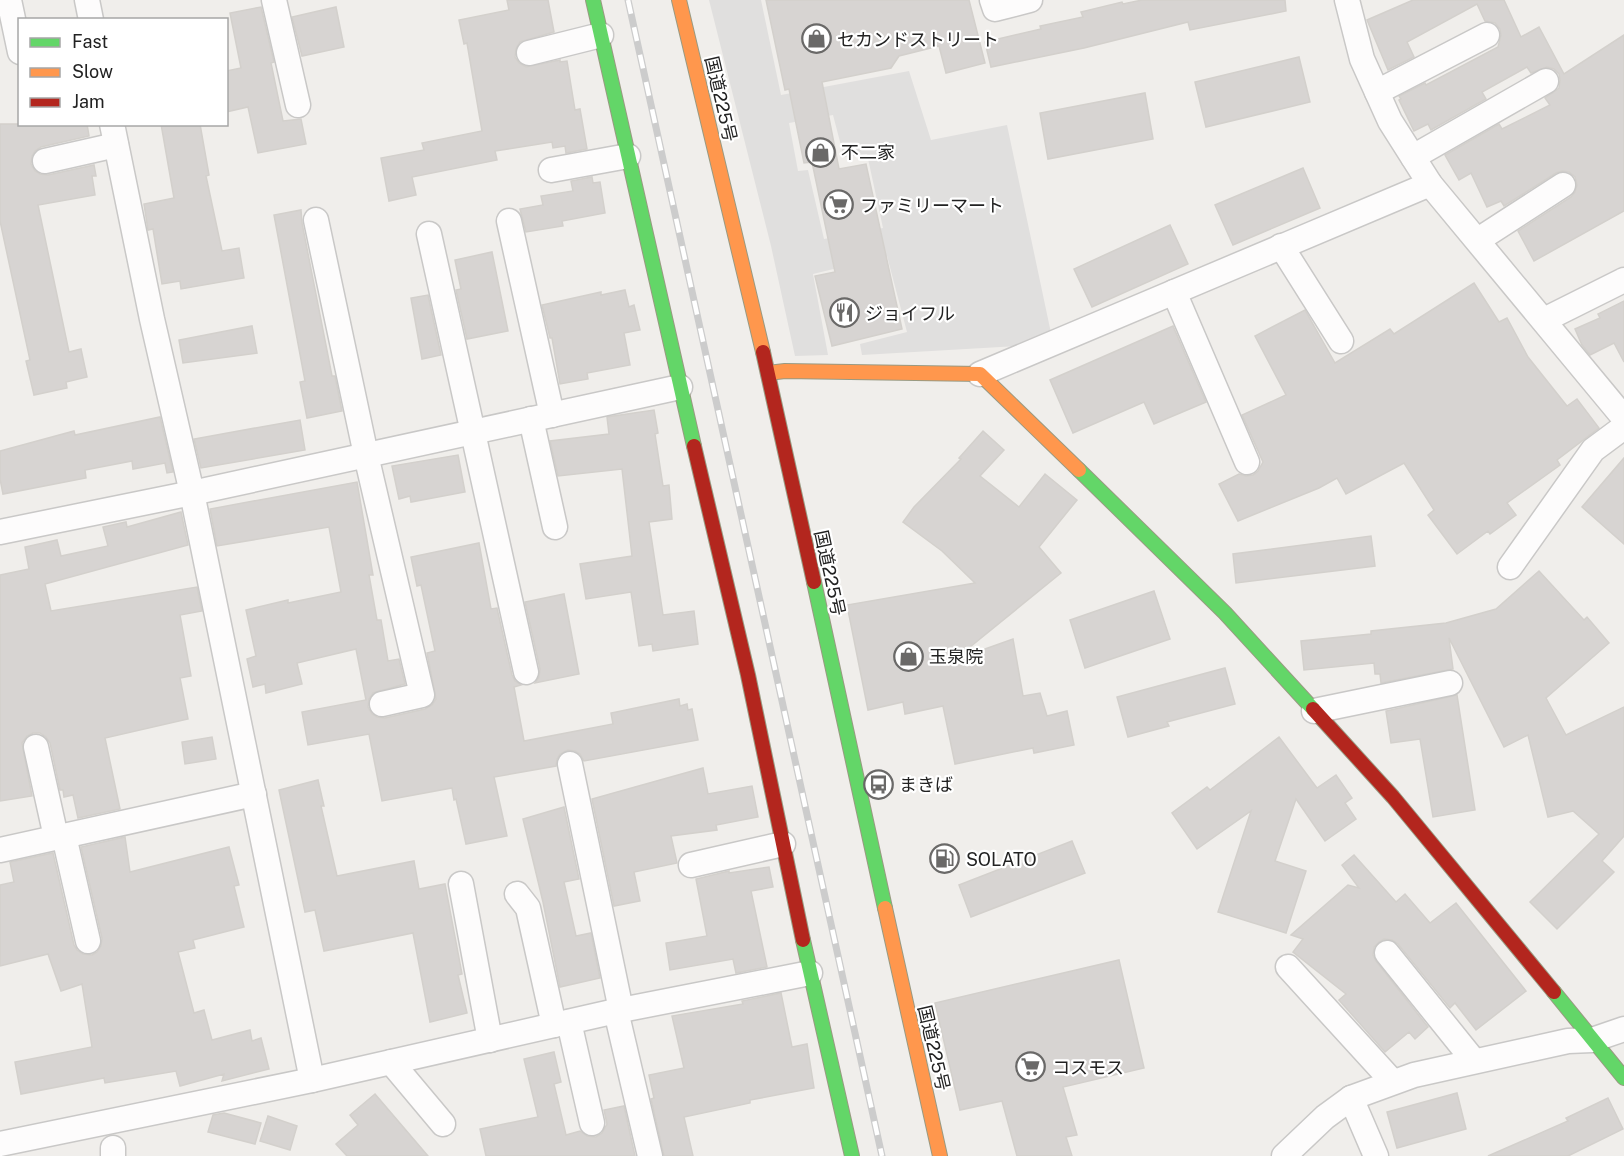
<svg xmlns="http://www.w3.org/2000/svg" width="1624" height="1156" font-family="'Public Sans','Noto Sans JP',sans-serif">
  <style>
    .parking { fill: #e0dfde; fill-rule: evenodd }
    .building { fill: #d7d4d2; stroke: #d3d0cc; stroke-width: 1.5 }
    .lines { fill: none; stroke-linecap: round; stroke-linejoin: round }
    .street-casing { stroke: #c9c8c7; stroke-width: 27 }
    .fast-casing { stroke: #999a82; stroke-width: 16 }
    .slow-casing { stroke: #999a82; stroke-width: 16 }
    .jam-casing { stroke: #999a82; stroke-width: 16 }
    .street { stroke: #fdfcfc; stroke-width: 24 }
    .fast { stroke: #63d668; stroke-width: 14 }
    .slow { stroke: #ff974d; stroke-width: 14 }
    .jam { stroke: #b3261e; stroke-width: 14 }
    .rail-casing { stroke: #ccc; stroke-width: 7 }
    .rail { stroke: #fff; stroke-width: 4.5; stroke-dasharray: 14; stroke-linecap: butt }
    .labels { text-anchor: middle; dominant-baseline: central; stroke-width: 4.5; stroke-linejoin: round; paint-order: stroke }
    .poi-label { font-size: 18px; fill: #222; stroke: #fff; text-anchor: start }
    .street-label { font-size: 18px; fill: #222; stroke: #fff }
  </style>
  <rect width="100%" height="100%" fill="#f0eeeb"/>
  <path class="parking" d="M709 0H761L781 95 909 71 931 140 1007 125 1051 333 1019 346 862 355 860 344 907 332 887 256 813 274 828 355 795 356 771 246ZM833 115 844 157 867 154 883 228 824 239 808 170 798 171 789 123Z"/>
  <g class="building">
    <path d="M507 0H548L554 32 520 42 516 49 515 57 519 63 526 67 560 60V62L567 61 575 110 580 109 587 149 566 153 565 146 553 148 552 142 495 151 497 160 412 177 416 195 389 201 381 158 424 150 422 143 482 131 467 43 464 44 459 20 509 10Z"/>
    <path d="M766 0H969L985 63 946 73 939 46 899 56 891 68 822 82 839 169 866 164 902 329 832 346 815 276 835 272 812 162 804 163 789 89 785 90Z"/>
    <path d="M1142 0H1285L1286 11 1190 30 1188 22 1084 48 991 67 985 42 1041 29 1040 26 1083 17 1081 12 1122 2 1123 4Z"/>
    <path d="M1413 0H1504L1521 37 1539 27 1564 74 1624 35V211L1534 261 1518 231 1571 197 1575 192 1577 185 1575 177 1569 172 1562 171 1556 173 1504 206 1501 201 1487 207 1471 173 1459 180 1445 155 1499 124 1502 129 1550 105 1545 98 1559 88 1560 80 1559 74 1554 69 1547 67 1531 73 1527 67 1482 92 1486 99 1431 130 1428 124 1414 131 1399 100 1401 99 1399 96 1425 83 1426 85 1498 47 1501 35 1500 29 1495 23 1485 21 1477 4 1407 42 1414 57 1388 70 1367 20Z"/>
    <path d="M261 7 274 62 271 63 283 121 301 119 306 144 258 153 248 107 226 112V71L241 68 230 13Z"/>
    <path d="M336 7 344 47 302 56 292 17Z"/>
    <path d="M1299 57 1310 102 1206 127 1195 82Z"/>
    <path d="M1145 93 1153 139 1048 159 1040 113Z"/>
    <path d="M0 124H87L89 136 41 147 35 151 32 156 31 164 35 171 40 174 48 175 94 165 96 176H92L95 195 38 205 69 352 81 349 87 377 66 382 67 388 34 395 26 361 30 360 0 221Z"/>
    <path d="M161 124H200L209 175 206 176 222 251 239 248 244 278 181 289 180 281 162 284 153 229 148 230 144 204 174 198Z"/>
    <path d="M1303 168 1320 208 1233 245 1215 205Z"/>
    <path d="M592 177 593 183 600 182 605 213 562 221 563 226 526 232 520 209 543 205 541 196 573 191 571 181Z"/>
    <path d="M301 210 302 223 332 376H335L342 411 307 418 300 382 305 381 274 215Z"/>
    <path d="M1170 225 1188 264 1092 307 1074 269Z"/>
    <path d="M492 252 508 331 467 339 456 290 461 289 455 260Z"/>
    <path d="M1474 283 1499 322 1507 318 1528 357 1567 406 1577 399 1599 428 1557 460 1560 465 1507 503 1516 515 1490 534 1488 531 1457 554 1428 515 1434 510 1404 463 1346 494 1337 478 1319 488 1238 521 1219 484 1239 474 1246 476 1253 475 1258 471 1263 462 1242 415 1286 395 1255 336 1305 310 1335 363 1390 329 1394 334Z"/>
    <path d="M625 290 629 307 634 305 640 330 624 333 630 365 587 373 588 379 560 384 552 338H550L542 305 601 292V295Z"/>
    <path d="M428 295 441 355 422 359 411 298Z"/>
    <path d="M1624 301V362L1614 343 1590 355 1582 345 1575 329 1600 318 1598 314Z"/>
    <path d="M252 326 257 353 183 363 179 340Z"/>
    <path d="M1173 326 1206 402 1154 424 1144 402 1073 433 1050 380Z"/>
    <path d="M654 410 658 433 655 434 663 486 669 485 672 519 649 522 663 615 694 611 698 644 653 651 652 644 639 646 631 592 586 599 580 564 632 556 622 469 558 476 550 441 609 434 607 417Z"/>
    <path d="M160 417 173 472 167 473 165 463 133 469 132 461 85 470 86 478 3 494 0 479V451L74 431 75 435Z"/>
    <path d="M300 420 305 450 201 468 194 439Z"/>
    <path d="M983 431 1004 450 980 476 1019 507 1045 474 1077 500 1039 547 1061 573 954 660 1013 639 1023 696 1040 693 1047 716 1067 711 1074 745 1034 753 1033 748 955 764 943 706 905 714 903 702 868 710 847 605 975 583 942 551 903 522 914 507 961 459 959 458Z"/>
    <path d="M458 455 465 492 411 502 410 496 399 499 392 466Z"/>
    <path d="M1624 458V544L1582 507Z"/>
    <path d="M357 482 373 575H369L377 620H381L388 661 399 659 405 684 373 693 369 699 368 707 372 714 377 717 385 718 425 709 432 705 436 699 427 653 435 651 421 585 417 586 411 557 479 543 491 609 497 608 512 675 515 681 521 685 514 687 524 741 613 724 611 713 679 699 680 706 687 704 688 710 692 709 698 740 584 761 580 754 575 751 568 750 560 754 557 759 556 766 494 777 507 836 466 844 456 799 454 800 452 788 382 801 369 734 308 745 302 712 366 700 356 649 297 663 302 684 266 693 265 684 253 687 247 659 256 656 246 610 288 600V603L341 592 329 527 217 546 210 509Z"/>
    <path d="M181 512 188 545 45 584 51 611 197 587 202 611 180 615 191 676 180 678 188 719 105 738 120 809 78 818 73 795 64 797 63 790H60L50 743 46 737 40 733H33L27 736 22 743 32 796 0 801V575L29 569 25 547 57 540 61 556 108 546 103 527 126 522 127 527Z"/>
    <path d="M1371 536 1375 566 1236 583 1233 554Z"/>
    <path d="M1539 571 1584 620 1587 617 1609 643 1546 698 1566 735 1624 707V836L1602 861 1614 872 1557 929 1530 902 1599 834 1573 811 1548 817 1528 735 1504 747 1449 638 1453 669 1381 683 1380 674H1375L1374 663 1304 670 1301 641 1371 634V631L1446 623 1496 609Z"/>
    <path d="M1154 591 1170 639 1085 668 1070 620Z"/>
    <path d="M564 594 579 674 535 683 539 677 540 669 525 602Z"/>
    <path d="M1225 668 1235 704 1167 722 1169 726 1128 737 1117 697Z"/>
    <path d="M1457 695 1475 810 1433 817 1420 739 1391 743 1386 711Z"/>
    <path d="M212 737 216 759 185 764 182 742Z"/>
    <path d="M1279 737 1317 788 1336 775 1352 798 1345 803 1356 819 1325 841 1296 799 1275 861 1306 871 1286 933 1218 912 1251 811 1197 849 1172 813 1207 787 1210 790Z"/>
    <path d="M703 768 708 794 752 786 758 817 716 825 717 830 671 836 677 863 634 872 640 901 614 906 592 799Z"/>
    <path d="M318 780 324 806H321L337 876 414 861 419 889 445 884 462 974 458 975 467 1013 430 1022 413 933 324 951 315 910 305 912 279 790Z"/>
    <path d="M564 807 579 879 564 882 576 936 591 933 600 978 560 987 543 902 523 819Z"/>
    <path d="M125 837 130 872 229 847 239 885 234 886 244 927 193 940 195 948 178 952 194 1013 204 1010 212 1040 250 1030 252 1041 261 1038 269 1069 222 1081 224 1074 180 1086 176 1071 105 1083 104 1078 21 1094 15 1062 92 1047 82 984 61 991 48 954 0 966V885L14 882 10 862 53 853 74 945 77 950 83 954 92 955 97 952 101 946 102 938 81 847Z"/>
    <path d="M1072 841 1085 873 971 917 959 885Z"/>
    <path d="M1354 855 1396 902 1405 894 1430 923 1456 903 1526 991 1476 1030 1455 1003 1450 1008 1398 944 1392 940 1384 939 1379 942 1374 947 1373 955 1376 961 1428 1027 1415 1039 1409 1032 1385 1052 1339 1000 1346 994 1293 952 1303 939 1291 935 1348 885 1359 888 1342 865Z"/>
    <path d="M769 867 773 887 751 891 767 967 736 973 733 959 670 970 666 943 707 936 696 879 729 871V873Z"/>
    <path d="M1119 960 1144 1068 1063 1087 1077 1135 1066 1137 1072 1156H1017L1002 1101 960 1110 935 1003Z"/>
    <path d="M781 993 792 1047 807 1044 814 1088 750 1100V1103L684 1117 693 1156H664L651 1099 654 1098 649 1075 684 1068 672 1016 743 1004 742 1001Z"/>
    <path d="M554 1052 561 1082 554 1084 566 1135 580 1131 587 1136 596 1137 602 1133 607 1124 604 1110 624 1106 635 1156H486L480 1129 538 1117 524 1059Z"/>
    <path d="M1457 1093 1466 1129 1397 1148 1387 1112Z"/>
    <path d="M375 1094 428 1156H347L336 1144 358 1125 350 1115Z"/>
    <path d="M1608 1098 1623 1129 1568 1156H1488L1568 1121 1566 1118Z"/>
    <path d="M224 1113 261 1123 255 1144 208 1132 213 1115Z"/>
    <path d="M268 1116 297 1126 290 1150 260 1141Z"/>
  </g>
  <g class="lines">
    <defs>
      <g id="street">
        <path d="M9 0 20 52"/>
        <path d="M87 0 91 20"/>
        <path d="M274 0 298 105"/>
        <path d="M992 0 995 9 1030 0"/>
        <path d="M1347 0 1362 59 1390 121 1430 184 1624 418"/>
        <path d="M529 53 601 35"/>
        <path d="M1377 92 1487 35"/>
        <path d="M112 124 152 319 192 493 312 1080"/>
        <path d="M1413 157 1546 81"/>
        <path d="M45 161 116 145"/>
        <path d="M551 170 628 156"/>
        <path d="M316 220 366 455 422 695 382 704"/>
        <path d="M509 221 552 415"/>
        <path d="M429 234 526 672"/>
        <path d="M1478 240 1563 185"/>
        <path d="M1281 246 1341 341"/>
        <path d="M1174 292 1247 462"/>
        <path d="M1544 320 1624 280"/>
        <path d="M980 374 1430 184"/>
        <path d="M531 419 555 527"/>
        <path d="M0 532 192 493 680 387"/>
        <path d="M1510 567 1593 450 1624 427"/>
        <path d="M1314 711 1450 683"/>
        <path d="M36 747 56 837"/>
        <path d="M570 764 621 1010"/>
        <path d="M64 836 88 941"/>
        <path d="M0 850 254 794"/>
        <path d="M691 865 783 844"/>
        <path d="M461 884 490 1040"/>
        <path d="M517 894 528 908 554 1025"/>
        <path d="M1387 953 1474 1061"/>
        <path d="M1288 967 1393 1082"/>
        <path d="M616 1011 650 1156"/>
        <path d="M569 1022 592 1123"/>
        <path d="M391 1062 443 1124"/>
        <path d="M1351 1098 1376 1156"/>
        <path d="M0 1144 312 1080 616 1011 810 973"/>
        <path d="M113 1156V1148"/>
        <path d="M1284 1156 1325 1117 1351 1098 1414 1075 1568 1041 1592 1040 1624 1029"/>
      </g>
      <g id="fast">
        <path d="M593 0 694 446"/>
        <path d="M1079 470 1225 613 1313 709"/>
        <path d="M814 582 885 908"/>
        <path d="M803 940 852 1156"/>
        <path d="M1554 992 1624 1078"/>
      </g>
      <g id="slow">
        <path d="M679 0 763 352"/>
        <path d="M768 373 785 371 980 374 1079 470"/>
        <path d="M885 908 940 1156"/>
      </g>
      <g id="jam">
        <path d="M763 352 814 582"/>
        <path d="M694 446 748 675 803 940"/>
        <path d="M1313 709 1393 797 1554 992"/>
      </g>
    </defs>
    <use href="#street" class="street-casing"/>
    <use href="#fast" class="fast-casing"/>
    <use href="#slow" class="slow-casing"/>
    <use href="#jam" class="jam-casing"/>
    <use href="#street" class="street"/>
    <use href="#fast" class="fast"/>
    <use href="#slow" class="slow"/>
    <use href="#jam" class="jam"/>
    <defs>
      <path id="rail" d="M628 0 882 1156"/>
    </defs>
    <use href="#rail" class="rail-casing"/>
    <use href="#rail" class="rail"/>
  </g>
  <defs>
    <symbol id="shop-ring" viewBox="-11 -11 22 22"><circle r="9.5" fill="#fff" stroke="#6a6968" stroke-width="1.5"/><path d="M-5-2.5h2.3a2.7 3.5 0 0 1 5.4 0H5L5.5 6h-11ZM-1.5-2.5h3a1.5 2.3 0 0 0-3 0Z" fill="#6a6968"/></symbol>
    <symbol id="supermarket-ring" viewBox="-11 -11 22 22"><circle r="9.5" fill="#fff" stroke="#6a6968" stroke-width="1.5"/><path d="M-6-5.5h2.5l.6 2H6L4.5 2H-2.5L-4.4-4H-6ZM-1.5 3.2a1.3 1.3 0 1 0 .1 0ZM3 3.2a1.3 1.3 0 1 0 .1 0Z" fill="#6a6968"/></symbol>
    <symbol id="restaurant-ring" viewBox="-11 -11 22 22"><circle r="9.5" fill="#fff" stroke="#6a6968" stroke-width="1.5"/><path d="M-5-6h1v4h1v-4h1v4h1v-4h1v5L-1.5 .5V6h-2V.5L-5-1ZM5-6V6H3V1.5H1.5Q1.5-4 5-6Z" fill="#6a6968"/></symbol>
    <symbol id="bus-ring" viewBox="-11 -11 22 22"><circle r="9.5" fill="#fff" stroke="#6a6968" stroke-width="1.5"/><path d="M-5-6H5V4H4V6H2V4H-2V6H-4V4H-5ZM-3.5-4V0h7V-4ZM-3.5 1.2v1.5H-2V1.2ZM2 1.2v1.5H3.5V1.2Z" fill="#6a6968"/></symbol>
    <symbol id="fuel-ring" viewBox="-11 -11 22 22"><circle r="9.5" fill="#fff" stroke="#6a6968" stroke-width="1.5"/><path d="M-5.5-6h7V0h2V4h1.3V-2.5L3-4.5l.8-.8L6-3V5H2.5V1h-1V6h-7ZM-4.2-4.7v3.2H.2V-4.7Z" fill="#6a6968"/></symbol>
  </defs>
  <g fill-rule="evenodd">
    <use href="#shop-ring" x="800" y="22" width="33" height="33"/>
    <use href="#shop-ring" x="804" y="136" width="33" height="33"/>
    <use href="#supermarket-ring" x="822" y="188" width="33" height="33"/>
    <use href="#restaurant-ring" x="828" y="296" width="33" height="33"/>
    <use href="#shop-ring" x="892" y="640" width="33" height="33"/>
    <use href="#bus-ring" x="862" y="768" width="33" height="33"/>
    <use href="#fuel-ring" x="928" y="842" width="33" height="33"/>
    <use href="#supermarket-ring" x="1014" y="1050" width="33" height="33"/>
  </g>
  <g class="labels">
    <g class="poi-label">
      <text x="837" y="39">セカンドストリート</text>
      <text x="841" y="152">不二家</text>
      <text x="860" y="205">ファミリーマート</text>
      <text x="865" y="313">ジョイフル</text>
      <text x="929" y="656">玉泉院</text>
      <text x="899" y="784">まきば</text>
      <text x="966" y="859">SOLATO</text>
      <text x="1052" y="1067">コスモス</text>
    </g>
    <g class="street-label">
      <text transform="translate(721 99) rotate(77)">国道225号</text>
      <text transform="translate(830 573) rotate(78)">国道225号</text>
      <text transform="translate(934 1048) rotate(77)">国道225号</text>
    </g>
  </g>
  <rect x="18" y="18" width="210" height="108" fill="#ffffff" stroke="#a7a7a7" stroke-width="1.5"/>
  <rect x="30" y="38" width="30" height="9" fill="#63d668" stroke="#a7a7a7" stroke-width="1.5"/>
  <text x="72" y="48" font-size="18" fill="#222222">Fast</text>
  <rect x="30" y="68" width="30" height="9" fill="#ff974d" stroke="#a7a7a7" stroke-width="1.5"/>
  <text x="72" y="78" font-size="18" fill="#222222">Slow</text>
  <rect x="30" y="98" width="30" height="9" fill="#b3261e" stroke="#a7a7a7" stroke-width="1.5"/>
  <text x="72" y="108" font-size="18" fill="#222222">Jam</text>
</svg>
